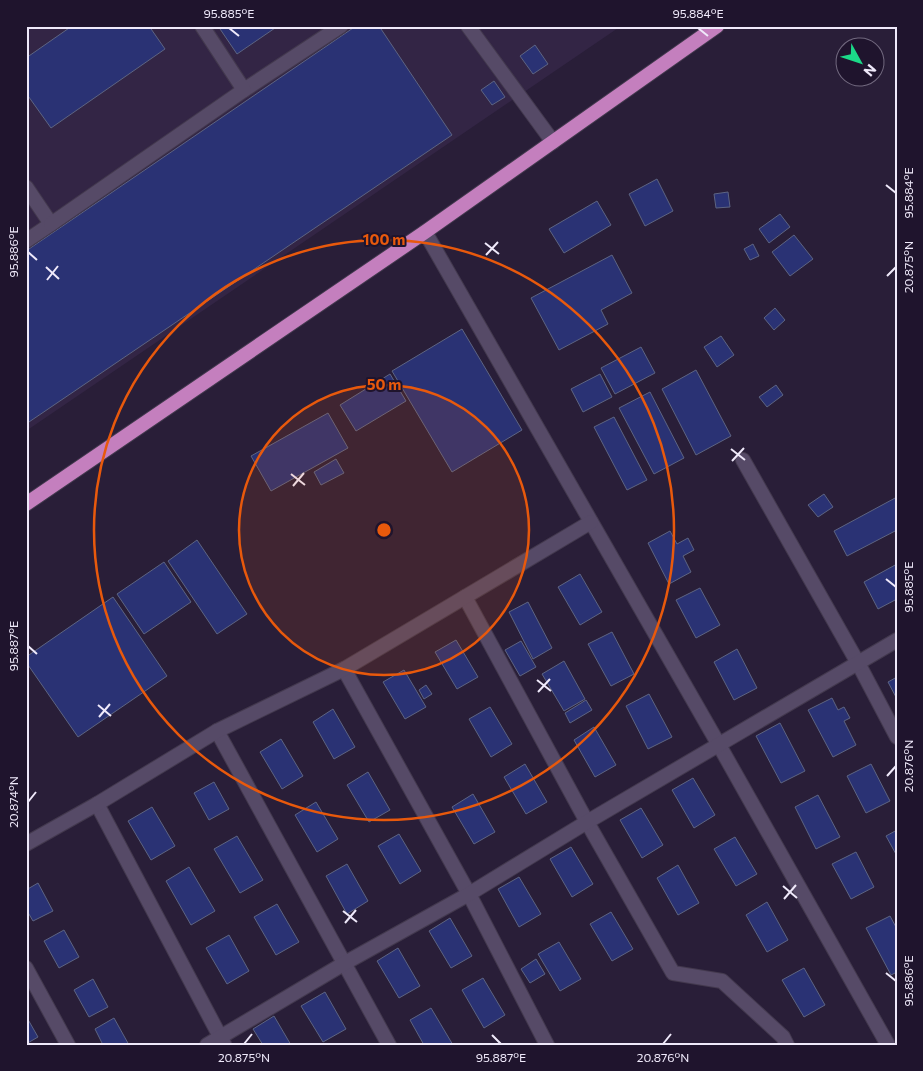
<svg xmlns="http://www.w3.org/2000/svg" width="923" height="1071" font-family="Commissioner,sans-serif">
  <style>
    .built { fill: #332545 }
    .building { fill: #2a3274; stroke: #5d6482 }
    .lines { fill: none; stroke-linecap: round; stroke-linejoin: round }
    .minor-casing { stroke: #43394e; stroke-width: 16 }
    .trunk-casing { stroke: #43394e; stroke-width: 16 }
    .minor { stroke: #564a67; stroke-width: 14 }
    .trunk { stroke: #c47fbe; stroke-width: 14 }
    .ticks { fill: none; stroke: #efe9fa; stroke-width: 2 }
    .ring { fill: none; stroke: #e8590c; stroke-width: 2.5 }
    .centre { fill: #e8590c; stroke: #1f142d; stroke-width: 2.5 }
    .ring-label { font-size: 15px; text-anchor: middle; font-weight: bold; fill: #e8590c; stroke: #1f142d; stroke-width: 4; stroke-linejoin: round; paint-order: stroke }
    .neatline { fill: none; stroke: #efe9fa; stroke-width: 2 }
    .ticks-label { font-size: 12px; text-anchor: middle; fill: #efe9fa }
  </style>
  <rect width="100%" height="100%" fill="#291e38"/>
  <path class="built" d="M26 26H621L26 431Z"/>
  <g class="building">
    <path d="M72 26H149L165 49 51 128 26 93V58Z"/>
    <path d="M218 26H278L237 54Z"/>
    <path d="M356 26H379L452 135 26 424V251Z"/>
    <path d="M535 45 548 64 533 74 520 56Z"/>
    <path d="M494 81 505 97 492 105 481 90Z"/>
    <path d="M657 179 673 211 645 226 629 194Z"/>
    <path d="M728 192 730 207 716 208 714 194Z"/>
    <path d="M597 201 611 225 564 253 549 229Z"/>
    <path d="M780 214 790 227 769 243 759 229Z"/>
    <path d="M794 235 813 259 790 276 772 252Z"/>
    <path d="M753 244 759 256 750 260 744 249Z"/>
    <path d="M612 255 632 293 601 310 608 324 559 350 531 298Z"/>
    <path d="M775 308 785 320 774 330 764 318Z"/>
    <path d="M462 329 522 430 452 472 392 371Z"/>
    <path d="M721 336 734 355 717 367 704 347Z"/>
    <path d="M641 347 655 373 615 394 601 368Z"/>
    <path d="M696 370 731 436 696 455 662 389Z"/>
    <path d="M390 374 406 401 356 431 340 405Z"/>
    <path d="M600 374 612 397 583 412 571 389Z"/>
    <path d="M776 385 783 395 767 407 759 397Z"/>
    <path d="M650 392 684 458 654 474 619 408Z"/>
    <path d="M328 413 348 448 271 491 251 456Z"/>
    <path d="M614 417 647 480 627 490 594 427Z"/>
    <path d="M336 459 344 473 321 485 314 472Z"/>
    <path d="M824 494 833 507 818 517 808 505Z"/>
    <path d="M897 497V530L847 556 834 531Z"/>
    <path d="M670 531 677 544 688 538 694 550 683 556 691 572 669 584 648 543Z"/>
    <path d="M197 540 247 614 217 634 168 561Z"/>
    <path d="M164 562 191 602 144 634 117 594Z"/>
    <path d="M897 564V599L878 609 864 582Z"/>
    <path d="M580 574 602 612 580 625 558 587Z"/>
    <path d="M700 588 720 625 696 638 676 600Z"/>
    <path d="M113 597 167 676 78 737 26 662V657Z"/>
    <path d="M528 602 552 648 533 659 509 612Z"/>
    <path d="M612 632 634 674 611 686 588 644Z"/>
    <path d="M456 640 478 677 457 689 435 652Z"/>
    <path d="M521 641 536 667 520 676 505 650Z"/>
    <path d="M737 649 757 688 734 700 714 662Z"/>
    <path d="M564 661 585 699 564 711 542 674Z"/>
    <path d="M404 670 426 707 405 719 383 682Z"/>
    <path d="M897 677V699L888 682Z"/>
    <path d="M426 685 432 694 424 699 419 690Z"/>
    <path d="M649 694 672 737 648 749 626 706Z"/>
    <path d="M832 698 838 710 844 707 850 718 844 721 856 745 833 757 808 710Z"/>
    <path d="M586 700 592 710 570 723 565 713Z"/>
    <path d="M490 707 512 744 491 757 469 719Z"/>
    <path d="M333 709 355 747 334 759 313 722Z"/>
    <path d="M780 723 805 771 781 783 756 736Z"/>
    <path d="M594 727 616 765 595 777 574 740Z"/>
    <path d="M281 739 303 776 282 789 260 752Z"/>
    <path d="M525 764 547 802 526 814 504 777Z"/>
    <path d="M871 764 890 801 866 813 847 776Z"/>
    <path d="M368 772 390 810 369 822 347 785Z"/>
    <path d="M693 778 715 815 694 828 672 790Z"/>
    <path d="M214 782 229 809 209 820 194 793Z"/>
    <path d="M473 794 495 832 474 844 452 807Z"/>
    <path d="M818 795 840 837 816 849 795 807Z"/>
    <path d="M316 802 338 839 317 852 295 815Z"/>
    <path d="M152 807 175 846 151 860 128 821Z"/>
    <path d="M641 808 663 845 642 858 620 820Z"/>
    <path d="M897 830V856L886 836Z"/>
    <path d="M399 834 421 871 400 884 378 846Z"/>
    <path d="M237 836 263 880 240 893 214 849Z"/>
    <path d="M735 837 757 874 736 886 714 849Z"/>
    <path d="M571 847 593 884 572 897 550 859Z"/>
    <path d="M856 852 874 887 851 899 832 864Z"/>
    <path d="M347 864 368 901 347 914 326 876Z"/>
    <path d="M678 865 699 903 678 915 657 878Z"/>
    <path d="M189 867 215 911 191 925 166 881Z"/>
    <path d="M519 877 541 914 519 927 498 889Z"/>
    <path d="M38 883 53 911 33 921 26 909V890Z"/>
    <path d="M767 902 788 940 767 952 746 915Z"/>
    <path d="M277 904 299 942 276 955 254 917Z"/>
    <path d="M611 912 633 949 612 961 590 924Z"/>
    <path d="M890 916 897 929V972L891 975 866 928Z"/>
    <path d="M450 918 472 956 451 968 429 931Z"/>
    <path d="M64 930 79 957 59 968 44 941Z"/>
    <path d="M229 935 249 971 227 984 206 948Z"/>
    <path d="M559 942 581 979 560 991 538 954Z"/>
    <path d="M398 948 420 986 399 998 377 961Z"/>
    <path d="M536 959 545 974 530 983 521 969Z"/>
    <path d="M804 968 825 1005 804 1017 782 980Z"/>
    <path d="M483 978 505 1015 484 1028 462 990Z"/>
    <path d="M93 979 108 1007 89 1017 74 990Z"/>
    <path d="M325 992 346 1029 323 1042 301 1006Z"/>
    <path d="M431 1008 453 1045H424L410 1020Z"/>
    <path d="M26 1016 38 1037 26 1044Z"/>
    <path d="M274 1016 291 1045H263L253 1029Z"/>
    <path d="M114 1018 129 1045H103L95 1029Z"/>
  </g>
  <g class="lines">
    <defs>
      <g id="minor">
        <path d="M468 26 553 142"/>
        <path d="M244 90 341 26"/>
        <path d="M26 187 51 224 26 241"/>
        <path d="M51 224 244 90 202 26"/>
        <path d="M425 232 719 745 888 1045"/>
        <path d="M743 460 858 663 897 737"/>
        <path d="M465 597 587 822 673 973 722 981 783 1037 787 1045"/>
        <path d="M344 669 469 894 547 1045"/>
        <path d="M217 731 389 1045"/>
        <path d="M97 804 224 1044"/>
        <path d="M26 844 97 804 217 731 344 669 591 522"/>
        <path d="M26 968 68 1045"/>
        <path d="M207 1045 345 963 469 894 587 822 897 640"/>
      </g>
      <path id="trunk" d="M26 504 425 232 717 26"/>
    </defs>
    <use href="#minor" class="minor-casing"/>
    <use href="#trunk" class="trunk-casing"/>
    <use href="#minor" class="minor"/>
    <use href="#trunk" class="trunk"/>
  </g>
  <path class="ticks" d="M229 28 239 36M698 28 708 36M886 185 896 193M485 243 499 254M28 252 37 260M486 255 498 242M46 267 59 279M887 276 896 267M47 280 58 266M731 449 745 460M732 461 744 448M291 474 305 485M293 486 304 473M886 579 896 587M28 646 37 654M537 680 551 691M538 692 550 679M98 705 111 716M99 717 110 704M887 776 896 766M28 802 36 792M783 886 797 898M784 899 796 885M343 911 357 922M345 923 356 910M886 973 896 981M492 1035 501 1044M244 1044 252 1034M663 1044 671 1034"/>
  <circle cx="384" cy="530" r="145" fill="#e8590c" fill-opacity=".12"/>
  <g class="ring">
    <circle cx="384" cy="530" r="145"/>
    <circle cx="384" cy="530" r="290"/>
  </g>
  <circle cx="384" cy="530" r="8" class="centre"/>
  <g class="ring-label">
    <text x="384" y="245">100 m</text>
    <text x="384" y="390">50 m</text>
  </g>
  <rect width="923" height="1071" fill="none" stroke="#1f142d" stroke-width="55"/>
  <g transform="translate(860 62) rotate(130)"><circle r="24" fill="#1f142d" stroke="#72697f"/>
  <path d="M0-4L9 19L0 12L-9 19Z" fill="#1bd988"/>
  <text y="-8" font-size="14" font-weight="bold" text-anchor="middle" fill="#efe9fa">N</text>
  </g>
  <rect x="28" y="28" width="868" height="1016" class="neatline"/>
  <g class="ticks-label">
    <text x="229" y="18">95.885°E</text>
    <text x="698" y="18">95.884°E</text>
    <text transform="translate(909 193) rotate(-90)" y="4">95.884°E</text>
    <text transform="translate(14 252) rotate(-90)" y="4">95.886°E</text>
    <text transform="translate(909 267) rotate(-90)" y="4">20.875°N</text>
    <text transform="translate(909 587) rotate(-90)" y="4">95.885°E</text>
    <text transform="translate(14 646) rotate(-90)" y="4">95.887°E</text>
    <text transform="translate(909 766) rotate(-90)" y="4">20.876°N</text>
    <text transform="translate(14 802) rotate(-90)" y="4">20.874°N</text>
    <text transform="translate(909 981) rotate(-90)" y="4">95.886°E</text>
    <text x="244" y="1062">20.875°N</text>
    <text x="501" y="1062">95.887°E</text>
    <text x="663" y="1062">20.876°N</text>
  </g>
</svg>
